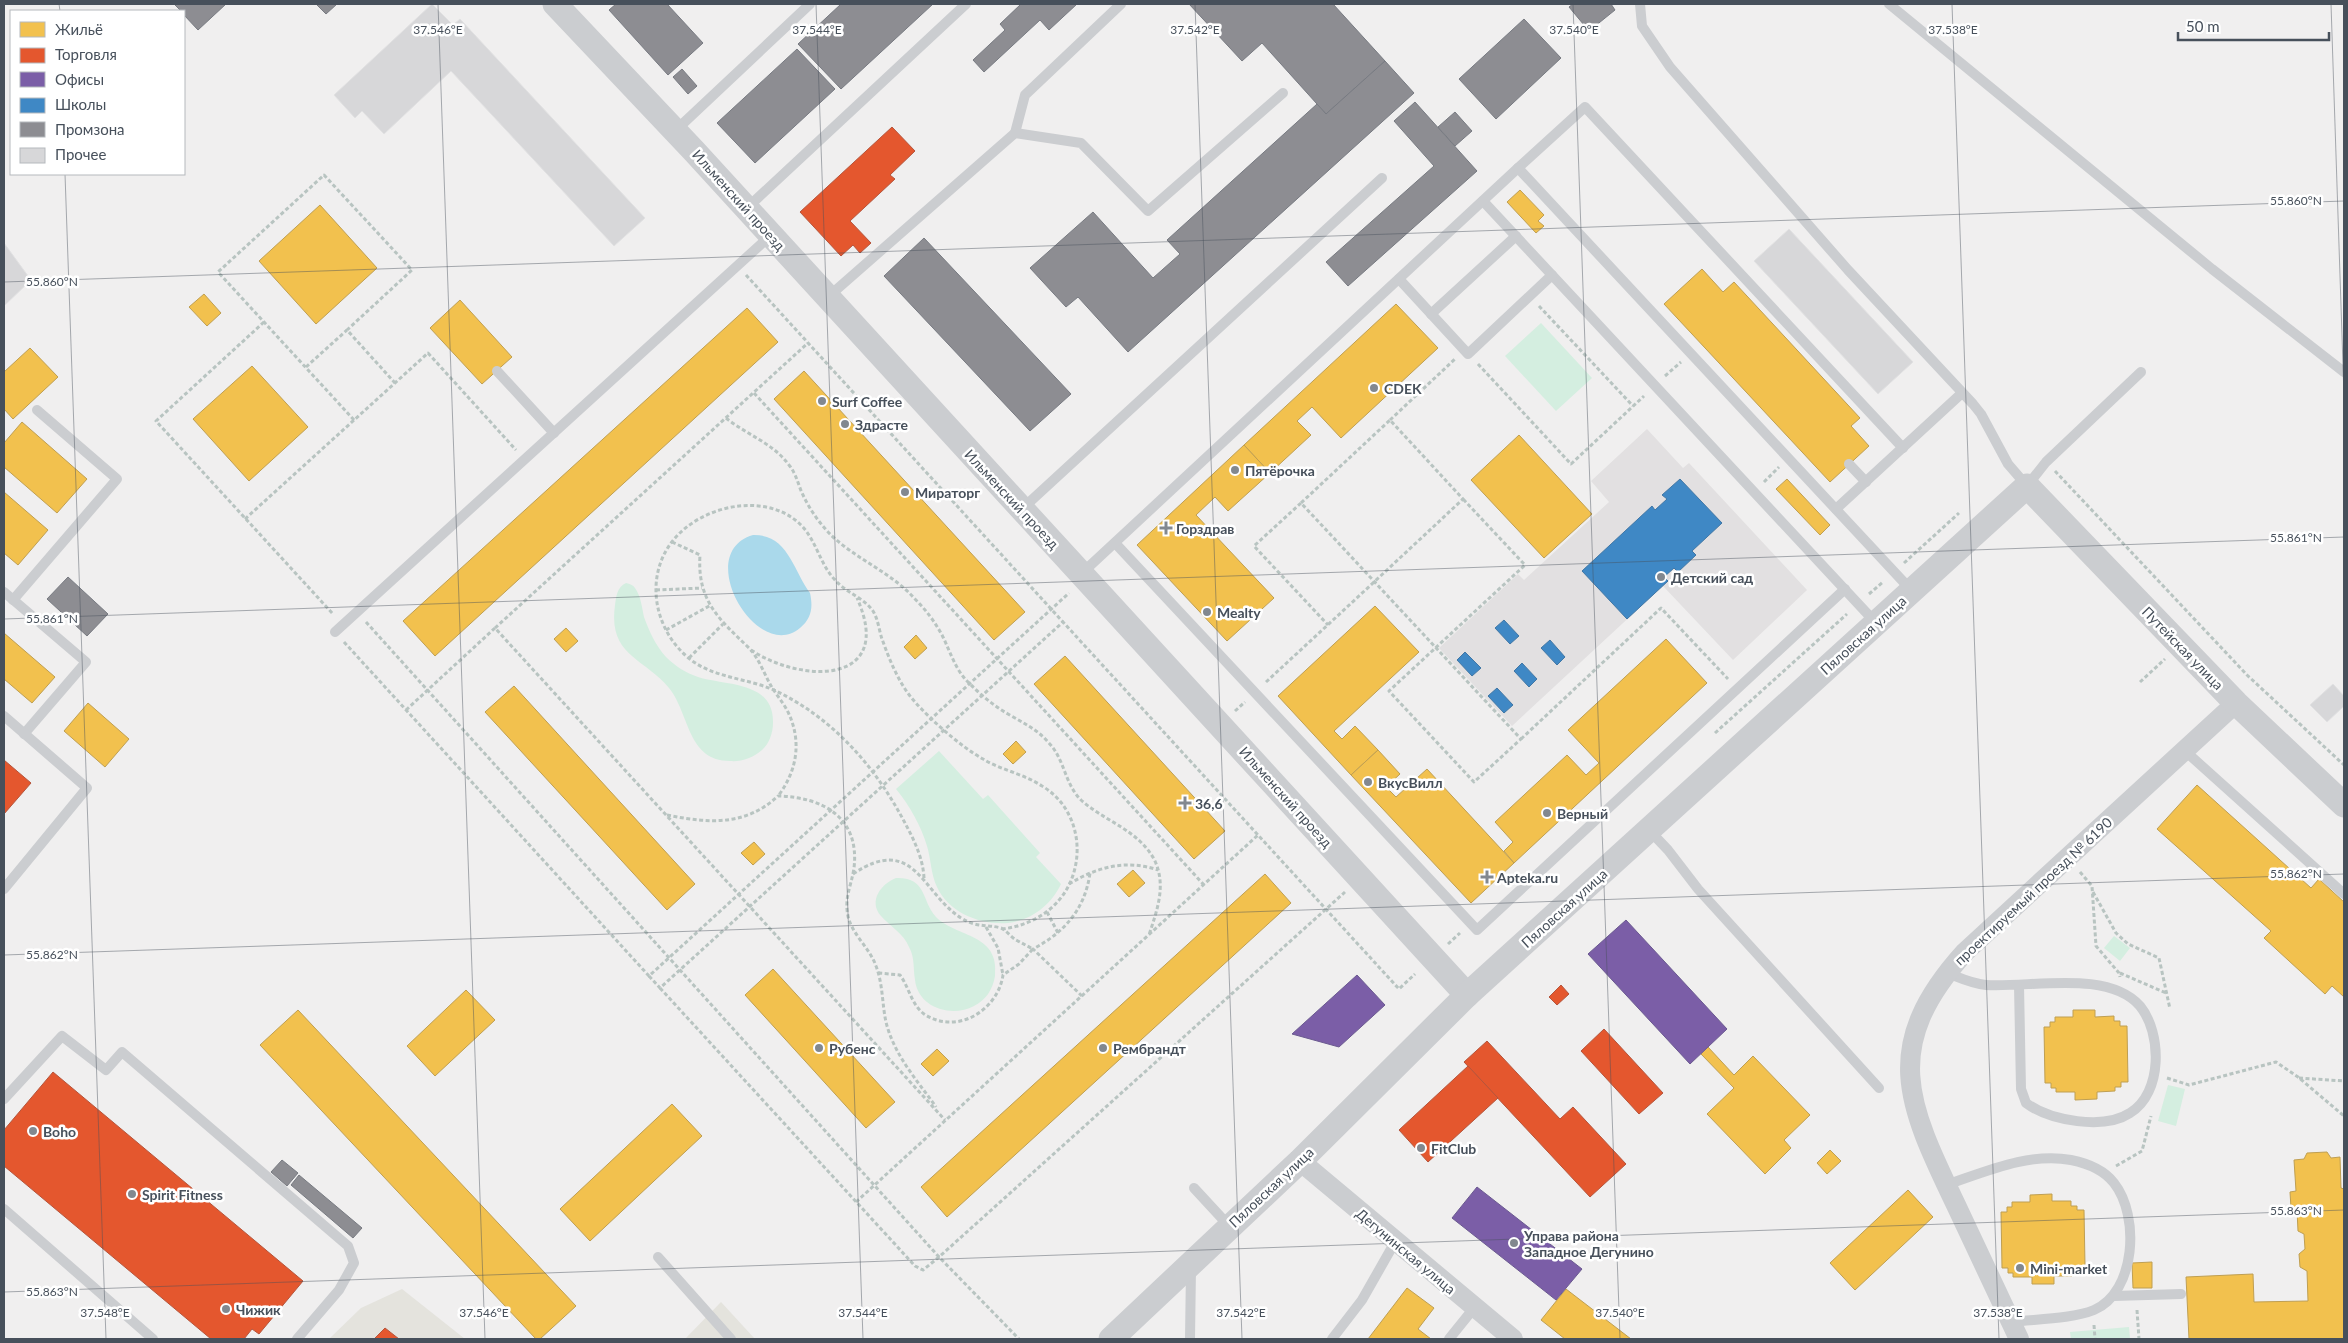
<svg xmlns="http://www.w3.org/2000/svg" width="2348" height="1343" font-family="Lato,sans-serif">
  <style>
    .commercial { fill: #e4e3dd }
    .education { fill: #e2e0e1 }
    .green { fill: #d4eee0 }
    .water { fill: #aad9eb }
    .homes { fill: #f2c14e; stroke: #bf9f52 }
    .shops { fill: #e4572e; stroke: #b5553c }
    .offices { fill: #7b5ea7; stroke: #6b5a90 }
    .schools { fill: #3f88c5; stroke: #4177a5 }
    .industry { fill: #8d8d92; stroke: #787b82 }
    .building { fill: #d7d7d9; stroke: #e1e1e2 }
    .lines { fill: none; stroke-linecap: round; stroke-linejoin: round }
    .path { stroke: #b8c4c1; stroke-width: 3; stroke-dasharray: 4 2.5; stroke-linecap: butt }
    .service { stroke: #cbcdd0; stroke-width: 10 }
    .minor { stroke: #cbcdd0; stroke-width: 20 }
    .tertiary { stroke: #cbcdd0; stroke-width: 25 }
    .ticks { fill: none; stroke: #47505b; stroke-width: 1; stroke-opacity: 0.45 }
    .poi-dot { fill: #82888f; stroke: #fff; stroke-width: 2 }
    .labels { text-anchor: middle; dominant-baseline: central; stroke-width: 5; stroke-linejoin: round; paint-order: stroke }
    .street-label { font-size: 14px; fill: #47505b; stroke: #fff }
    .poi-label { font-size: 14px; font-weight: bold; fill: #47505b; stroke: #fff; text-anchor: start }
    .ticks-label { font-size: 12px; text-anchor: middle; fill: #47505b; stroke: #fff; stroke-width: 5; stroke-linejoin: round; paint-order: stroke }
  </style>
  <rect width="100%" height="100%" fill="#f0efef"/>
  <g class="commercial">
    <path d="M402 1289 465 1339H329L361 1308Z"/>
    <path d="M721 1302 755 1339H685Z"/>
  </g>
  <path class="education" d="M1647 429 1683 468 1689 463 1807 590 1733 660 1663 586 1512 726 1439 648 1518 574 1524 580 1609 502 1591 481Z"/>
  <g class="green">
    <path d="M1541 323 1592 378 1556 411 1505 356Z"/>
    <path d="M626 583C630 584 633 585 635 588 641 596 642 608 644 617 649 631 656 646 666 657 675 666 686 673 698 677 727 686 774 681 773 723 773 733 769 744 762 750 753 758 741 762 730 761 687 761 690 714 669 688 643 657 608 656 615 605 616 597 617 587 626 583Z"/>
    <path d="M939 751 983 799 988 795 1040 853 1036 857 1061 884C1051 905 1032 920 1008 923 980 925 949 913 937 887 931 875 931 859 927 846 921 826 910 806 896 789Z"/>
    <path d="M896 878C927 877 921 900 936 917 957 938 1000 933 995 976 993 989 986 1000 974 1006 952 1018 918 1008 915 980 913 968 915 958 909 947 903 933 891 927 881 916 868 901 881 884 896 878Z"/>
    <path d="M2114 936 2130 948 2120 961 2104 948Z"/>
    <path d="M2168 1085 2185 1089 2176 1126 2158 1121Z"/>
    <path d="M2129 1327 2130 1339H2071L2070 1332Z"/>
  </g>
  <path class="water" d="M753 535C788 534 793 570 810 593 813 607 812 618 800 628 757 664 692 553 753 535Z"/>
  <g class="homes">
    <path d="M1520 190 1544 215 1538 221 1544 226 1536 233 1507 202Z"/>
    <path d="M320 205 377 268 316 324 259 261Z"/>
    <path d="M1702 269 1723 292 1734 282 1860 418 1851 426 1869 446 1830 482 1664 304Z"/>
    <path d="M204 294 221 313 207 326 189 307Z"/>
    <path d="M460 300 512 357 482 384 430 328Z"/>
    <path d="M1396 304 1438 348 1341 438 1312 407 1297 421 1311 435 1270 473 1244 445Z"/>
    <path d="M747 308 778 342 435 656 403 621Z"/>
    <path d="M30 348 58 377 13 419 4 409V372Z"/>
    <path d="M252 366 308 427 249 481 193 419Z"/>
    <path d="M804 371 1025 612 994 640 774 399Z"/>
    <path d="M22 422 87 479 57 513 4 467V443Z"/>
    <path d="M1519 435 1592 514 1544 558 1471 480Z"/>
    <path d="M1244 445 1270 473 1228 511 1215 497 1196 515 1274 598 1227 641 1137 545Z"/>
    <path d="M1787 479 1830 525 1820 535 1776 489Z"/>
    <path d="M4 492 48 530 18 565 4 553Z"/>
    <path d="M1375 606 1419 652 1334 731 1342 739 1355 726 1378 750 1351 775 1278 696Z"/>
    <path d="M566 628 578 641 566 652 554 639Z"/>
    <path d="M4 633 55 677 32 703 4 679Z"/>
    <path d="M916 635 927 648 915 659 904 647Z"/>
    <path d="M1666 639 1707 683 1514 863 1504 851 1513 842 1495 822 1567 755 1586 775 1599 763 1568 730Z"/>
    <path d="M1065 656 1225 831 1194 859 1034 684Z"/>
    <path d="M514 686 695 884 667 910 485 712Z"/>
    <path d="M88 703 129 739 105 767 64 731Z"/>
    <path d="M1016 741 1026 752 1013 764 1003 754Z"/>
    <path d="M1378 750 1400 774 1386 787 1396 797 1427 769 1514 863 1471 903 1351 775Z"/>
    <path d="M2197 785 2311 888 2319 879 2344 902V997L2332 986 2325 994 2264 938 2271 931 2157 829Z"/>
    <path d="M754 842 765 854 753 865 741 853Z"/>
    <path d="M1133 870 1145 883 1129 897 1117 884Z"/>
    <path d="M1265 874 1291 903 947 1217 921 1187Z"/>
    <path d="M773 969 895 1102 866 1128 745 995Z"/>
    <path d="M466 990 495 1020 435 1076 407 1046Z"/>
    <path d="M298 1010 576 1306 540 1339H536L260 1045Z"/>
    <path d="M2073 1010H2095V1017L2114 1016V1021H2120V1026H2127L2128 1082H2121V1087H2115V1091L2097 1092V1099L2075 1100V1092H2056V1088H2051V1083H2045L2044 1027H2050V1022H2055V1017H2073Z"/>
    <path d="M1708 1047 1734 1075 1753 1056 1810 1115 1784 1140 1791 1148 1765 1174 1707 1114 1734 1088 1701 1054Z"/>
    <path d="M937 1049 949 1061 933 1076 921 1064Z"/>
    <path d="M672 1104 702 1136 590 1241 560 1209Z"/>
    <path d="M1830 1150 1841 1161 1827 1174 1817 1163Z"/>
    <path d="M2327 1152 2331 1158 2340 1157 2341 1188 2344 1189V1339H2189L2186 1277 2253 1274 2254 1302 2308 1301 2307 1271 2300 1267 2299 1254 2305 1249 2304 1234 2298 1231 2297 1210 2291 1208 2290 1192 2296 1191 2294 1160 2304 1159 2307 1153Z"/>
    <path d="M1908 1190 1933 1217 1855 1290 1830 1263Z"/>
    <path d="M2052 1194V1201H2071V1206H2077V1210H2084L2085 1266 2078 1267V1271H2072V1276H2054V1284H2032V1277H2013V1273H2008V1268H2002L2001 1212H2007V1207H2012V1202H2030V1195Z"/>
    <path d="M2152 1262V1288H2133L2132 1263Z"/>
    <path d="M1407 1288 1434 1308 1418 1329 1431 1339H1368Z"/>
    <path d="M1566 1289 1631 1339H1565L1541 1320Z"/>
  </g>
  <g class="shops">
    <path d="M892 127 915 151 890 175 895 179 850 221 871 243 860 253 853 245 841 256 800 212Z"/>
    <path d="M4 760 31 783 4 814Z"/>
    <path d="M1561 985 1569 994 1557 1005 1549 997Z"/>
    <path d="M1604 1029 1663 1093 1639 1114 1581 1051Z"/>
    <path d="M1487 1041 1560 1119 1573 1107 1626 1164 1590 1197 1464 1062Z"/>
    <path d="M1468 1066 1498 1098 1428 1162 1399 1130Z"/>
    <path d="M53 1072 303 1281 259 1334 252 1329 244 1339H211L4 1166V1130Z"/>
    <path d="M385 1328 399 1339H374Z"/>
  </g>
  <g class="offices">
    <path d="M1626 920 1727 1029 1690 1064 1588 954Z"/>
    <path d="M1357 975 1385 1005 1339 1047 1292 1034Z"/>
    <path d="M1477 1187 1582 1269 1556 1300 1452 1218Z"/>
  </g>
  <g class="schools">
    <path d="M1680 479 1722 523 1692 551 1696 555 1678 572 1674 568 1664 577 1668 581 1627 619 1582 571 1652 506 1655 510 1667 499 1662 495Z"/>
    <path d="M1504 620 1519 636 1510 644 1495 628Z"/>
    <path d="M1550 640 1565 657 1557 665 1541 648Z"/>
    <path d="M1465 652 1481 668 1472 676 1457 660Z"/>
    <path d="M1522 663 1537 679 1529 687 1514 671Z"/>
    <path d="M1497 688 1513 705 1504 713 1488 696Z"/>
  </g>
  <g class="industry">
    <path d="M174 4H226L198 30 184 15V11H181Z"/>
    <path d="M316 4H337L326 14Z"/>
    <path d="M616 4H667L703 43 668 75 609 10Z"/>
    <path d="M841 4H933L841 89 798 44Z"/>
    <path d="M1021 4H1077L1049 30 1040 20 984 72 973 60 1005 30 1000 24Z"/>
    <path d="M1189 4H1333L1385 61 1326 114 1262 43 1242 61Z"/>
    <path d="M1573 4H1611L1615 10 1589 31 1569 7Z"/>
    <path d="M1524 19 1561 58 1496 119 1459 79Z"/>
    <path d="M797 49 835 89 755 163 717 123Z"/>
    <path d="M1385 61 1414 93 1128 352 1078 297 1066 307 1030 268 1093 212 1153 278 1180 254 1167 240 1317 104 1326 114Z"/>
    <path d="M682 69 697 86 688 94 673 77Z"/>
    <path d="M1415 102 1477 171 1348 286 1326 262 1434 166 1394 121Z"/>
    <path d="M1455 112 1472 131 1455 146 1438 127Z"/>
    <path d="M924 238 1071 394 1030 431 884 276Z"/>
    <path d="M68 577 108 614 87 636 47 599Z"/>
    <path d="M282 1160 298 1173 287 1186 271 1172Z"/>
    <path d="M299 1175 362 1228 353 1238 291 1185Z"/>
  </g>
  <g class="building">
    <path d="M432 4 453 25 460 19 645 218 614 246 451 71 384 134 362 111 355 118 334 95Z"/>
    <path d="M1789 229 1913 362 1878 394 1754 261Z"/>
    <path d="M4 243 31 280 4 306Z"/>
    <path d="M2333 684 2344 696V706L2327 722 2310 705Z"/>
  </g>
  <g class="lines">
    <g class="path">
      <path d="M746 275 1063 622"/>
      <path d="M1539 306 1633 406"/>
      <path d="M264 322 156 421 333 614"/>
      <path d="M1478 364 1571 464 1644 396"/>
      <path d="M306 367 347 330"/>
      <path d="M1665 376 1681 362"/>
      <path d="M754 393 1204 885"/>
      <path d="M726 418C747 435 773 443 789 465 797 475 798 485 803 495 810 510 820 524 831 535 857 560 891 572 915 599 926 610 935 622 942 635 951 653 955 670 970 684 981 695 994 706 1008 714 1023 723 1037 729 1048 742 1065 759 1064 783 1081 800 1104 821 1137 829 1154 859 1167 885 1157 910 1149 935"/>
      <path d="M354 420 218 272 324 175 412 270 347 330 395 383"/>
      <path d="M1390 420 1455 359"/>
      <path d="M2055 471 2247 675 2344 765"/>
      <path d="M1764 482 1779 467"/>
      <path d="M1301 503 1254 546 1328 625"/>
      <path d="M245 519 428 353 516 450"/>
      <path d="M672 542 700 555C697 601 719 619 749 648 758 657 764 673 770 684 775 693 782 701 787 710 802 739 798 770 778 796"/>
      <path d="M1904 563 1959 513"/>
      <path d="M656 590 702 588"/>
      <path d="M1869 594 1883 582"/>
      <path d="M366 622 939 1257 1345 892"/>
      <path d="M495 628 808 343"/>
      <path d="M666 630 711 605"/>
      <path d="M344 642 649 976 1069 593"/>
      <path d="M751 650C802 684 896 685 857 598"/>
      <path d="M689 658 723 624"/>
      <path d="M1266 682C1332 621 1398 560 1463 499L1390 420 1301 503C1374 581 1447 660 1521 739L1474 782 1389 691 1525 565 1463 499"/>
      <path d="M2140 682 2165 659"/>
      <path d="M406 710 495 628 945 1120"/>
      <path d="M1235 711 1245 702"/>
      <path d="M1715 733 1847 614"/>
      <path d="M1521 739 1661 608 1728 679"/>
      <path d="M667 815C707 823 745 827 778 796 822 797 860 817 854 868 851 888 843 899 849 920 855 937 870 949 876 966 883 984 882 1004 886 1022 894 1055 917 1080 936 1107"/>
      <path d="M2080 872 2092 886 2096 946 2119 973 2120 977"/>
      <path d="M853 874C914 833 922 893 961 918 977 928 986 924 1001 928 1006 930 1011 937 1016 940 1022 943 1027 946 1033 949L1019 964 1003 975C998 1010 957 1036 924 1014 911 1004 909 987 900 975L879 973"/>
      <path d="M924 878C923 858 914 840 905 823 875 766 833 718 774 690 746 678 715 678 691 660 655 632 644 580 671 543 699 505 767 490 802 526 817 542 820 565 836 581 847 593 864 598 873 611 878 619 879 630 882 639 890 661 899 684 915 702 932 721 960 746 983 759 1001 770 1024 774 1042 786 1076 806 1086 850 1069 885 1056 911 1031 925 1003 929"/>
      <path d="M1069 884C1097 867 1126 859 1158 870"/>
      <path d="M2093 892 2116 933 2128 944 2159 958 2170 1009"/>
      <path d="M1047 912 1058 933"/>
      <path d="M986 927 998 948 1003 975"/>
      <path d="M1448 944 1460 933"/>
      <path d="M2120 973 2166 993"/>
      <path d="M649 976 660 988 1063 622 1399 989 1415 974"/>
      <path d="M660 988 915 1266 923 1270 939 1257 1019 1339"/>
      <path d="M1082 996 1033 949C1065 932 1085 909 1090 873"/>
      <path d="M2167 1078 2189 1085 2276 1062 2298 1077 2344 1116"/>
      <path d="M2299 1078 2344 1081"/>
      <path d="M2116 1166 2142 1151 2151 1116"/>
      <path d="M856 1202 1258 835"/>
      <path d="M2137 1310 2139 1339"/>
      <path d="M2094 1325 2095 1339"/>
    </g>
    <g class="service">
      <path d="M1640 4 1642 26 1670 67 1848 270 1973 404 1981 414 2008 464 2027 486 2046 462 2141 372"/>
      <path d="M1889 4 2212 269 2344 372"/>
      <path d="M675 131 810 4"/>
      <path d="M1015 133 1025 95 1121 4"/>
      <path d="M1483 201 1876 623"/>
      <path d="M747 208 966 4"/>
      <path d="M1399 279 1468 354 1552 275"/>
      <path d="M828 297 1015 133 1081 143 1148 211 1283 93"/>
      <path d="M1431 314 1516 236"/>
      <path d="M497 371 554 433"/>
      <path d="M1903 448 1585 107 1518 168 1912 591"/>
      <path d="M1849 464 1866 482"/>
      <path d="M1022 509 1382 178"/>
      <path d="M1836 509 1962 393"/>
      <path d="M1115 543 1477 930 1845 589"/>
      <path d="M1081 574 1518 168"/>
      <path d="M4 592 86 662 24 734"/>
      <path d="M13 600 117 479 37 410"/>
      <path d="M335 632 770 236"/>
      <path d="M4 716 87 788 4 889"/>
      <path d="M2184 750 2344 894"/>
      <path d="M1649 830 1668 850 1698 889 1879 1088"/>
      <path d="M1947 973C1960 978 1972 984 1986 985 2030 988 2108 969 2140 1006 2162 1033 2163 1093 2130 1113 2104 1130 2050 1121 2026 1103L2021 1089 2019 985"/>
      <path d="M4 1099 62 1036 106 1070 122 1052 348 1246 354 1263 339 1290 297 1339"/>
      <path d="M1946 1185C1985 1172 2029 1152 2071 1160 2086 1163 2104 1170 2114 1183 2140 1216 2136 1292 2094 1310 2072 1319 2035 1319 2011 1322"/>
      <path d="M1194 1188 1230 1227"/>
      <path d="M4 1209 153 1339"/>
      <path d="M658 1257 731 1339"/>
      <path d="M2114 1296 2181 1294"/>
      <path d="M1190 1339 1191 1268"/>
      <path d="M1332 1339 1362 1300 1395 1242"/>
      <path d="M1449 1339 1474 1308"/>
    </g>
    <g class="minor">
      <path d="M1300 1161 1513 1339"/>
      <path d="M2019 1339C1998 1295 1977 1250 1956 1205 1907 1103 1880 1046 1965 952L2236 703"/>
    </g>
    <g class="tertiary">
      <path d="M555 4 694 151 1467 995"/>
      <path d="M1111 1339 1300 1161 1467 995 2027 486 2236 703 2344 805"/>
    </g>
  </g>
  <path class="ticks" d="M59 4 60 11M438 4 485 1339M816 4 863 1339M1195 4 1242 1339M1573 4 1620 1339M1952 4 1999 1339M2331 4 2344 396M65 174 106 1339M4 282 2344 201M4 619 2344 537M4 955 2344 874M4 1292 2344 1210"/>
  <g class="poi-dot">
    <circle cx="1374" cy="388" r="5"/>
    <circle cx="822" cy="401" r="5"/>
    <circle cx="845" cy="424" r="5"/>
    <circle cx="1235" cy="470" r="5"/>
    <circle cx="905" cy="492" r="5"/>
    <path d="M1163.5 520.5h5v5h5v5h-5v5h-5v-5h-5v-5h5z"/>
    <circle cx="1661" cy="577" r="5"/>
    <circle cx="1207" cy="612" r="5"/>
    <circle cx="1368" cy="782" r="5"/>
    <path d="M1182.5 795.5h5v5h5v5h-5v5h-5v-5h-5v-5h5z"/>
    <circle cx="1547" cy="813" r="5"/>
    <path d="M1484.5 869.5h5v5h5v5h-5v5h-5v-5h-5v-5h5z"/>
    <circle cx="819" cy="1048" r="5"/>
    <circle cx="1103" cy="1048" r="5"/>
    <circle cx="33" cy="1131" r="5"/>
    <circle cx="1421" cy="1148" r="5"/>
    <circle cx="132" cy="1194" r="5"/>
    <circle cx="1514" cy="1243" r="5"/>
    <circle cx="2020" cy="1268" r="5"/>
    <circle cx="226" cy="1309" r="5"/>
  </g>
  <g class="labels">
    <g class="street-label">
      <text transform="translate(739 200) rotate(48)">Ильменский проезд</text>
      <text transform="translate(1012 499) rotate(47)">Ильменский проезд</text>
      <text transform="translate(1863 635) rotate(-42)">Пяловская улица</text>
      <text transform="translate(2183 648) rotate(46)">Путейская улица</text>
      <text transform="translate(1286 797) rotate(48)">Ильменский проезд</text>
      <text transform="translate(2033 891) rotate(-43)">проектируемый проезд № 6190</text>
      <text transform="translate(1564 908) rotate(-42)">Пяловская улица</text>
      <text transform="translate(1271 1187) rotate(-43)">Пяловская улица</text>
      <text transform="translate(1406 1251) rotate(40)">Дегунинская улица</text>
    </g>
    <g class="poi-label">
      <text x="1384" y="388">CDEK</text>
      <text x="832" y="401">Surf Coffee</text>
      <text x="855" y="424">Здрасте</text>
      <text x="1245" y="470">Пятёрочка</text>
      <text x="915" y="492">Мираторг</text>
      <text x="1176" y="528">Горздрав</text>
      <text x="1671" y="577">Детский сад</text>
      <text x="1217" y="612">Mealty</text>
      <text x="1378" y="782">ВкусВилл</text>
      <text x="1195" y="803">36,6</text>
      <text x="1557" y="813">Верный</text>
      <text x="1497" y="877">Apteka.ru</text>
      <text x="829" y="1048">Рубенс</text>
      <text x="1113" y="1048">Рембрандт</text>
      <text x="43" y="1131">Boho</text>
      <text x="1431" y="1148">FitClub</text>
      <text x="142" y="1194">Spirit Fitness</text>
      <text x="1524" y="1235">Управа района<tspan x="1524" dy="16">Западное Дегунино</tspan></text>
      <text x="2030" y="1268">Mini-market</text>
      <text x="236" y="1309">Чижик</text>
    </g>
  </g>
  <g class="ticks-label">
    <text x="438" y="34">37.546°E</text>
    <text x="817" y="34">37.544°E</text>
    <text x="1195" y="34">37.542°E</text>
    <text x="1574" y="34">37.540°E</text>
    <text x="1953" y="34">37.538°E</text>
    <text x="2296" y="205">55.860°N</text>
    <text x="52" y="286">55.860°N</text>
    <text x="2296" y="542">55.861°N</text>
    <text x="52" y="623">55.861°N</text>
    <text x="2296" y="878">55.862°N</text>
    <text x="52" y="959">55.862°N</text>
    <text x="2296" y="1215">55.863°N</text>
    <text x="52" y="1296">55.863°N</text>
    <text x="105" y="1317">37.548°E</text>
    <text x="484" y="1317">37.546°E</text>
    <text x="863" y="1317">37.544°E</text>
    <text x="1241" y="1317">37.542°E</text>
    <text x="1620" y="1317">37.540°E</text>
    <text x="1998" y="1317">37.538°E</text>
  </g>
  <rect width="2348" height="1343" fill="none" stroke="#47505b" stroke-width="10"/>
  <rect x="10" y="10" width="175" height="165" fill="#ffffff" stroke="#b5b9bd"/>
  <rect x="20" y="22" width="25" height="15" fill="#f2c14e" stroke="#b5b9bd"/>
  <text x="55" y="35" font-size="15" fill="#47505b">Жильё</text>
  <rect x="20" y="48" width="25" height="15" fill="#e4572e" stroke="#b5b9bd"/>
  <text x="55" y="60" font-size="15" fill="#47505b">Торговля</text>
  <rect x="20" y="72" width="25" height="15" fill="#7b5ea7" stroke="#b5b9bd"/>
  <text x="55" y="85" font-size="15" fill="#47505b">Офисы</text>
  <rect x="20" y="98" width="25" height="15" fill="#3f88c5" stroke="#b5b9bd"/>
  <text x="55" y="110" font-size="15" fill="#47505b">Школы</text>
  <rect x="20" y="122" width="25" height="15" fill="#8d8d92" stroke="#b5b9bd"/>
  <text x="55" y="135" font-size="15" fill="#47505b">Промзона</text>
  <rect x="20" y="148" width="25" height="15" fill="#d7d7d9" stroke="#b5b9bd"/>
  <text x="55" y="160" font-size="15" fill="#47505b">Прочее</text>
  <path d="M2178 32v8h151v-8" fill="none" stroke="#47505b" stroke-width="2.5"/>
  <text x="2186" y="32" font-size="15" fill="#47505b" stroke="#ffffff" stroke-width="4" paint-order="stroke">50 m</text>
</svg>
